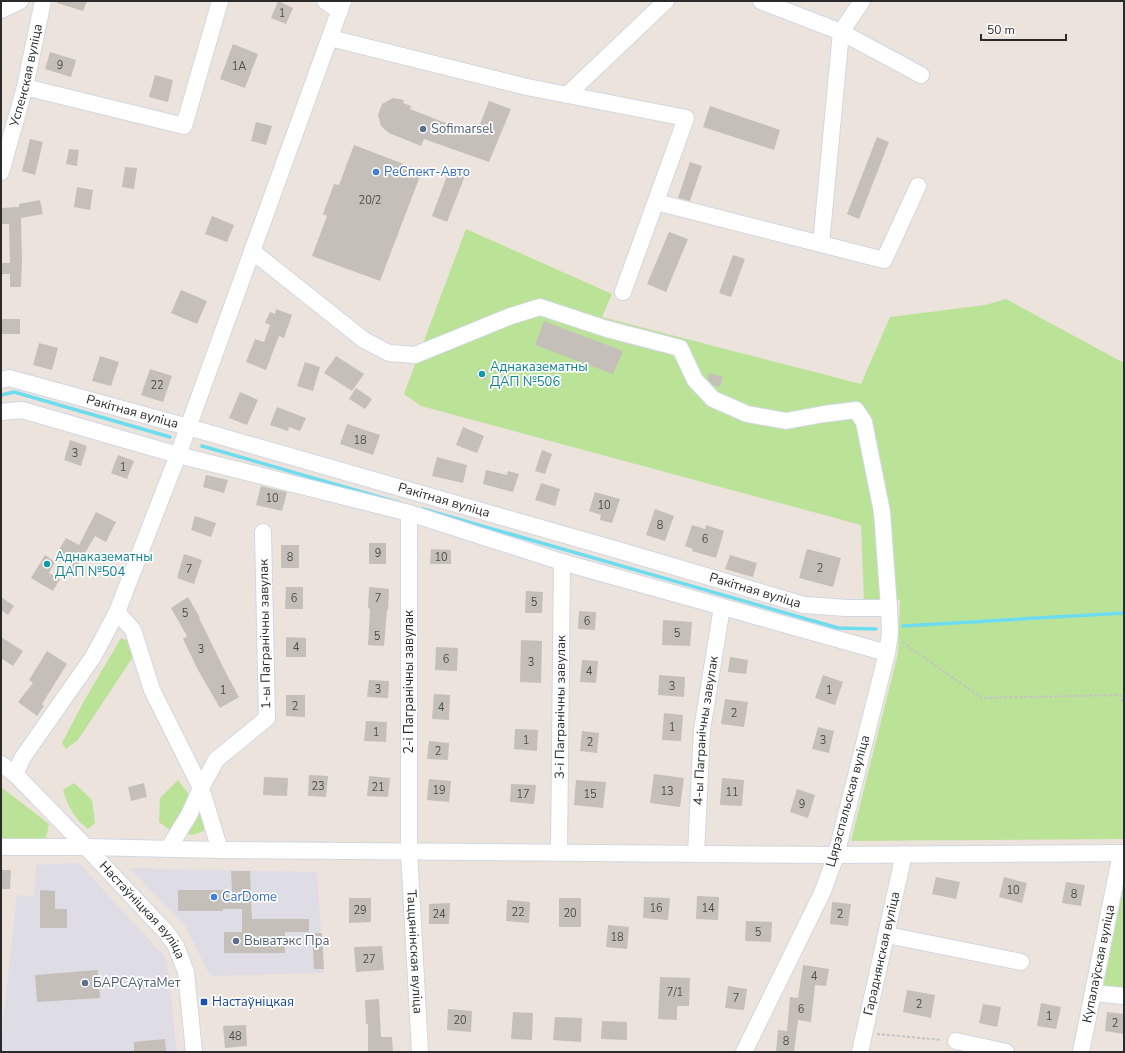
<svg xmlns="http://www.w3.org/2000/svg" width="1125" height="1053" font-family="'Nunito Sans',sans-serif">
  <style>
    .industrial { fill: #dedde5 }
    .green { fill: #bbe398 }
    .lines { fill: none; stroke-linecap: round; stroke-linejoin: round }
    .stream { stroke: #6edcef; stroke-width: 3.5 }
    .building { fill: #c4bfb8 }
    .minor-casing { stroke: #d1d7e3; stroke-width: 18 }
    .path { stroke: #c3c3c3; stroke-width: 2; stroke-dasharray: 3 2; stroke-linecap: butt }
    .minor { stroke: #fff; stroke-width: 16 }
    .service-dot { fill: #5c6f8a; stroke: #fff; stroke-width: 1.5 }
    .shop-dot { fill: #3f7fe0; stroke: #fff; stroke-width: 1.5 }
    .culture-dot { fill: #0f9aa8; stroke: #fff; stroke-width: 1.5 }
    .transit-dot { fill: #1a4fb4; stroke: #fff; stroke-width: 1.5 }
    .labels { text-anchor: middle; dominant-baseline: central; stroke-width: 3.5; stroke-linejoin: round; paint-order: stroke }
    .number-label { font-size: 11px; fill: #504f4e }
    .street-label { font-size: 13px; fill: #2a2a2a; stroke: #fff }
    .service-label { font-size: 13px; fill: #4e5e75; stroke: #fff; text-anchor: start }
    .shop-label { font-size: 13px; fill: #366cbe; stroke: #fff; text-anchor: start }
    .culture-label { font-size: 13px; fill: #0d838f; stroke: #fff; text-anchor: start }
    .transit-label { font-size: 13px; fill: #164399; stroke: #fff; text-anchor: start }
  </style>
  <rect width="100%" height="100%" fill="#ece3dc"/>
  <g class="industrial">
    <path d="M79 863 162 954 167 962 177 1052H1V1040L17 895 34 896 36 865Z"/>
    <path d="M129 868 317 872 324 973 210 976 185 925Z"/>
  </g>
  <g class="green">
    <path d="M466 229 612 294 602 317 861 384 890 317 985 305 1006 299 1124 363V839L851 841 898 653 900 600 864 602 861 525 421 406 404 394Z"/>
    <path d="M121 638 127 640 133 657 78 740 66 749 62 743 84 701Z"/>
    <path d="M178 780 203 813 204 831 192 835 171 831 159 822 160 798Z"/>
    <path d="M74 783 92 800 95 823 88 829C74 819 68 806 63 790Z"/>
    <path d="M1 787 49 824 46 838 31 840H1Z"/>
    <path d="M1124 883V991L1103 988Z"/>
  </g>
  <g class="lines">
    <g class="stream">
      <path d="M1 395 14 392 170 437"/>
      <path d="M202 446 400 503"/>
      <path d="M423 509 838 628 876 629"/>
      <path d="M903 626 1124 613"/>
    </g>
  </g>
  <g class="building">
    <path d="M58 1H87L83 11 57 3Z"/>
    <path d="M278 1 293 8 286 24 271 18Z"/>
    <path d="M233 44 258 54 245 88 220 79Z"/>
    <path d="M50 52 76 60 71 77 45 69Z"/>
    <path d="M155 75 173 80 168 102 149 97Z"/>
    <path d="M393 98 404 100 403 103 411 106 410 109 476 135 489 101 511 109 489 162 424 139 421 146 389 133 381 126 378 115 382 104Z"/>
    <path d="M710 106 780 130 774 150 703 127Z"/>
    <path d="M256 122 272 126 266 145 251 141Z"/>
    <path d="M877 137 889 142 859 219 847 214Z"/>
    <path d="M30 139 43 142 35 175 22 171Z"/>
    <path d="M354 145 422 171 380 281 312 256 327 216 323 214 334 184 339 185Z"/>
    <path d="M69 149 79 150 77 166 66 164Z"/>
    <path d="M690 162 702 166 690 201 678 198Z"/>
    <path d="M125 167 137 168 134 189 122 187Z"/>
    <path d="M450 168 466 173 447 222 432 216Z"/>
    <path d="M77 187 93 190 90 210 74 207Z"/>
    <path d="M40 200 43 214 21 218 22 260 21 287H10V274H1V263H10L9 224H1V208L19 207V204Z"/>
    <path d="M212 216 234 225 227 242 205 234Z"/>
    <path d="M669 232 688 239 666 292 647 284Z"/>
    <path d="M733 255 745 259 731 297 719 293Z"/>
    <path d="M181 290 207 301 197 324 171 313Z"/>
    <path d="M276 309 292 315 284 338 279 336 266 370 246 362 255 339 264 342 270 325 265 323 270 312 275 314Z"/>
    <rect x="1" y="319" width="19" height="15"/>
    <path d="M544 321 623 351 613 374 535 345Z"/>
    <path d="M39 343 58 348 52 370 33 365Z"/>
    <path d="M100 356 119 362 111 386 92 381Z"/>
    <path d="M336 356 364 374 352 391 324 373Z"/>
    <path d="M305 362 320 367 313 391 297 386Z"/>
    <path d="M479 368 488 371 486 380 476 377Z"/>
    <path d="M150 369 172 376 163 402 141 395Z"/>
    <path d="M709 373 723 377 720 387 713 385 708 380Z"/>
    <path d="M356 388 372 399 365 409 349 399Z"/>
    <path d="M240 392 258 400 247 425 229 418Z"/>
    <path d="M277 407 306 418 300 431 289 427 288 431 270 425Z"/>
    <path d="M347 424 380 435 373 455 340 444Z"/>
    <path d="M463 427 484 436 477 453 456 445Z"/>
    <path d="M70 440 87 446 81 466 64 460Z"/>
    <path d="M542 450 552 454 545 474 535 471Z"/>
    <path d="M118 455 134 461 127 479 111 473Z"/>
    <path d="M437 457 467 465 463 483 432 476Z"/>
    <path d="M486 470 507 475 508 471 519 474 513 492 483 484Z"/>
    <path d="M206 475 228 480 224 493 203 487Z"/>
    <path d="M541 483 560 489 555 506 535 500Z"/>
    <path d="M261 486 287 492 282 511 256 505Z"/>
    <path d="M595 492 620 499 612 523 600 520 601 515 589 511Z"/>
    <path d="M655 509 674 516 665 541 646 535Z"/>
    <path d="M96 512 116 522 106 542 95 536 75 570 68 567 71 561 57 553 66 538 79 545Z"/>
    <path d="M195 516 216 523 211 537 191 530Z"/>
    <path d="M692 525 705 529 706 525 724 531 716 558 692 551 693 549 685 546Z"/>
    <rect x="369" y="543" width="17" height="21"/>
    <rect x="281" y="545" width="18" height="23"/>
    <path d="M431 549 451 550V564H430Z"/>
    <path d="M807 549 841 558 833 587 799 578Z"/>
    <path d="M184 554 202 560 194 584 177 578Z"/>
    <path d="M45 555 55 562 49 573 60 579 53 591 31 578Z"/>
    <path d="M730 555 757 563 753 577 725 569Z"/>
    <path d="M286 587H303V609H285Z"/>
    <path d="M369 587 389 589 388 610H387L384 646 368 645 370 609 368 608Z"/>
    <path d="M526 591 543 592 542 613H525Z"/>
    <path d="M1 597 14 606 8 615 1 610Z"/>
    <path d="M188 597 200 618H199L226 673 239 697 220 708 198 670 183 639 187 636 171 608Z"/>
    <path d="M579 611 596 612 595 630 578 629Z"/>
    <path d="M663 620 692 622 690 646 662 645Z"/>
    <path d="M1 637 23 651 13 666 1 658Z"/>
    <path d="M286 637 306 638V657H286Z"/>
    <path d="M521 640 542 641 541 683 520 682Z"/>
    <path d="M436 647 458 648 457 671 435 670Z"/>
    <path d="M47 651 67 664 42 704 44 706 37 716 18 702 33 683 29 680Z"/>
    <path d="M730 657 748 660 746 674 728 672Z"/>
    <path d="M582 660 598 661 596 683 580 682Z"/>
    <path d="M659 675 685 677 684 697 658 695Z"/>
    <path d="M823 675 843 682 835 705 815 698Z"/>
    <path d="M369 680 389 681 388 698 367 697Z"/>
    <path d="M434 694 450 695 449 720 432 719Z"/>
    <path d="M286 695H305V717L286 716Z"/>
    <path d="M725 699 748 702 744 727 721 724Z"/>
    <path d="M664 713 683 715 681 741 662 740Z"/>
    <path d="M366 721 387 722 386 742 364 741Z"/>
    <path d="M818 727 834 731 829 753 812 749Z"/>
    <path d="M515 729 538 730 537 751 514 749Z"/>
    <path d="M582 731 599 733 597 753 580 751Z"/>
    <path d="M429 741 449 743 448 760 427 759Z"/>
    <path d="M654 774 684 778 680 807 650 803Z"/>
    <path d="M309 775 328 776 326 797 308 796Z"/>
    <path d="M369 776 390 778 388 797 367 796Z"/>
    <path d="M264 777 288 778 287 796 263 795Z"/>
    <path d="M722 778 744 780 742 806 720 805Z"/>
    <path d="M429 779 451 781 449 802 427 800Z"/>
    <path d="M576 780 606 782 603 808 574 805Z"/>
    <path d="M144 783 147 797 131 801 128 787Z"/>
    <path d="M511 784 536 785 534 804 510 802Z"/>
    <path d="M797 789 815 795 808 818 790 812Z"/>
    <path d="M1 870H11L10 889H1Z"/>
    <path d="M231 871H250L252 919H309V932H285V953H224V932H242V909H223V911H178V890H232Z"/>
    <path d="M936 877 960 882 956 899 932 894Z"/>
    <path d="M1004 877 1027 883 1022 903 999 897Z"/>
    <path d="M1066 882 1085 885 1081 906 1062 903Z"/>
    <path d="M40 890 55 891V909H67V928H40Z"/>
    <path d="M697 896 719 897 718 920 696 919Z"/>
    <path d="M644 897 670 898 668 920 643 918Z"/>
    <path d="M349 898H371V922L349 923Z"/>
    <rect x="559" y="898" width="22" height="29"/>
    <path d="M507 900 530 902 529 923 506 921Z"/>
    <path d="M832 902 851 904 848 926 830 924Z"/>
    <path d="M450 903 449 924H429V904Z"/>
    <path d="M746 921 772 922 771 942 745 941Z"/>
    <path d="M608 925 629 927 627 949 606 947Z"/>
    <path d="M312 933H322L324 969H314Z"/>
    <path d="M382 946 384 970 356 972 354 947Z"/>
    <path d="M803 965 829 969 826 986 815 985 811 1022 798 1020 794 1052 776 1051 778 1030 787 1031 790 997 798 998Z"/>
    <path d="M98 970 100 998 37 1002 35 975Z"/>
    <path d="M660 977 690 978 689 1006H677V1020L658 1019Z"/>
    <path d="M728 986 747 989 744 1010 725 1008Z"/>
    <path d="M907 990 935 995 931 1018 903 1012Z"/>
    <path d="M379 999 381 1037H392L393 1052H368V1024H366L365 1000Z"/>
    <path d="M1041 1003 1061 1007 1056 1029 1037 1026Z"/>
    <path d="M983 1004 1001 1007 997 1027 979 1023Z"/>
    <path d="M448 1009 472 1011 471 1032 447 1030Z"/>
    <path d="M513 1012 533 1013 532 1040 511 1039Z"/>
    <path d="M1107 1012 1124 1014V1034L1105 1031Z"/>
    <path d="M555 1017 582 1018 581 1042 553 1040Z"/>
    <path d="M602 1021 627 1022V1040L601 1039Z"/>
    <path d="M246 1025 247 1046 225 1048 223 1026Z"/>
    <path d="M165 1039 166 1052H134V1042Z"/>
  </g>
  <g class="lines">
    <defs>
      <g id="minor">
        <path d="M325 1 340 11"/>
        <path d="M761 1 841 32 821 244"/>
        <path d="M862 1 841 32 921 75"/>
        <path d="M1 10 20 1"/>
        <path d="M330 38 527 87 686 118 623 292"/>
        <path d="M25 87 184 126 220 1"/>
        <path d="M567 95 666 1"/>
        <path id="s1" d="M1 172 25 87 43 1"/>
        <path d="M656 202 884 260 918 186"/>
        <path d="M252 251 364 340 389 353 415 355 511 316 540 307 607 329 680 348 695 380 713 399 747 414 786 421 824 414 856 410 864 422 882 512 889 608 890 633 887 653 836 855 823 891 744 1052"/>
        <path id="s2" d="M1 380 9 378 188 427 408 490 621 551 804 605 847 608H889"/>
        <path d="M1 412 22 410 178 455 409 513 562 562 887 653"/>
        <path id="s3" d="M409 513V851L420 1052"/>
        <path d="M117 612 133 630 152 690 201 788 189 815 168 849"/>
        <path id="s4" d="M1 764 15 774 86 847 166 932 176 946 186 972 194 1052"/>
        <path d="M15 774 23 757 93 657 117 612 178 455 343 1"/>
        <path d="M1 847H86L220 850 836 855 1124 853"/>
        <path d="M220 850 201 788 216 760 267 718 263 532"/>
        <path id="s5" d="M559 852 562 562"/>
        <path id="s6" d="M696 854 702 730 722 607"/>
        <path d="M887 935 1021 962"/>
        <path d="M1093 993 1124 996"/>
        <path d="M956 1041 1006 1052"/>
        <path id="s7" d="M860 1052 904 854"/>
        <path id="s8" d="M1081 1052 1121 853"/>
      </g>
    </defs>
    <use href="#minor" class="minor-casing"/>
    <g class="path">
      <path d="M902 642 982 698 1120 695 1124 704"/>
      <path d="M877 1034 942 1040"/>
    </g>
    <use href="#minor" class="minor"/>
  </g>
  <g class="service-dot">
    <circle cx="423" cy="129" r="4"/>
    <circle cx="236" cy="941" r="4"/>
    <circle cx="85" cy="983" r="4"/>
  </g>
  <g class="shop-dot">
    <circle cx="376" cy="172" r="4"/>
    <circle cx="214" cy="897" r="4"/>
  </g>
  <g class="culture-dot">
    <circle cx="482" cy="374" r="4"/>
    <circle cx="47" cy="564" r="4"/>
  </g>
  <rect class="transit-dot" x="200" y="998" width="8" height="8" rx="2"/>
  <g class="labels">
    <g class="number-label">
      <text x="282" y="13">1</text>
      <text x="60" y="65">9</text>
      <text x="239" y="66">1А</text>
      <text x="370" y="200">20/2</text>
      <text x="157" y="385">22</text>
      <text x="360" y="440">18</text>
      <text x="75" y="453">3</text>
      <text x="123" y="467">1</text>
      <text x="272" y="498">10</text>
      <text x="604" y="505">10</text>
      <text x="660" y="525">8</text>
      <text x="705" y="539">6</text>
      <text x="378" y="553">9</text>
      <text x="290" y="557">8</text>
      <text x="441" y="557">10</text>
      <text x="820" y="568">2</text>
      <text x="189" y="569">7</text>
      <text x="294" y="598">6</text>
      <text x="378" y="598">7</text>
      <text x="534" y="602">5</text>
      <text x="185" y="613">5</text>
      <text x="587" y="621">6</text>
      <text x="677" y="633">5</text>
      <text x="377" y="636">5</text>
      <text x="296" y="647">4</text>
      <text x="201" y="649">3</text>
      <text x="446" y="659">6</text>
      <text x="531" y="662">3</text>
      <text x="589" y="671">4</text>
      <text x="672" y="686">3</text>
      <text x="378" y="689">3</text>
      <text x="223" y="690">1</text>
      <text x="829" y="690">1</text>
      <text x="295" y="706">2</text>
      <text x="441" y="707">4</text>
      <text x="734" y="713">2</text>
      <text x="672" y="727">1</text>
      <text x="376" y="732">1</text>
      <text x="526" y="740">1</text>
      <text x="823" y="740">3</text>
      <text x="590" y="742">2</text>
      <text x="438" y="751">2</text>
      <text x="318" y="786">23</text>
      <text x="378" y="787">21</text>
      <text x="439" y="790">19</text>
      <text x="667" y="791">13</text>
      <text x="732" y="792">11</text>
      <text x="523" y="794">17</text>
      <text x="590" y="794">15</text>
      <text x="802" y="804">9</text>
      <text x="1013" y="890">10</text>
      <text x="1074" y="894">8</text>
      <text x="656" y="908">16</text>
      <text x="708" y="908">14</text>
      <text x="360" y="910">29</text>
      <text x="518" y="912">22</text>
      <text x="570" y="913">20</text>
      <text x="439" y="914">24</text>
      <text x="840" y="914">2</text>
      <text x="758" y="932">5</text>
      <text x="617" y="937">18</text>
      <text x="369" y="959">27</text>
      <text x="814" y="976">4</text>
      <text x="675" y="992">7/1</text>
      <text x="736" y="998">7</text>
      <text x="919" y="1004">2</text>
      <text x="801" y="1009">6</text>
      <text x="1049" y="1016">1</text>
      <text x="460" y="1020">20</text>
      <text x="1115" y="1023">2</text>
      <text x="235" y="1036">48</text>
      <text x="786" y="1041">8</text>
    </g>
    <g class="street-label">
      <text stroke="none"><textPath href="#s1" startOffset="100">Успенская вуліца</textPath></text>
      <text stroke="none"><textPath href="#s2" startOffset="136">Ракітная вуліца</textPath></text>
      <text stroke="none"><textPath href="#s2" startOffset="460">Ракітная вуліца</textPath></text>
      <text stroke="none"><textPath href="#s2" startOffset="784">Ракітная вуліца</textPath></text>
      <text transform="translate(265 634) rotate(-91)">1-ы Пагранічны завулак</text>
      <text transform="translate(409 682) rotate(-90)">2-і Пагранічны завулак</text>
      <text stroke="none"><textPath href="#s5" startOffset="145">3-і Пагранічны завулак</textPath></text>
      <text stroke="none"><textPath href="#s6" startOffset="124">4-ы Пагранічны завулак</textPath></text>
      <text transform="translate(848 801) rotate(-75)">Цярэспальская вуліца</text>
      <text stroke="none"><textPath href="#s4" startOffset="204">Настаўніцкая вуліца</textPath></text>
      <text stroke="none"><textPath href="#s3" startOffset="439">Таццянінская вуліца</textPath></text>
      <text stroke="none"><textPath href="#s7" startOffset="101">Гараднянская вуліца</textPath></text>
      <text stroke="none"><textPath href="#s8" startOffset="90">Купалаўская вуліца</textPath></text>
    </g>
    <g class="service-label">
      <text x="431" y="129">Sofimarsel</text>
      <text x="244" y="941">Выватэкс Пра</text>
      <text x="93" y="983">БАРСАўтаМет</text>
    </g>
    <g class="shop-label">
      <text x="384" y="172">РеСпект-Авто</text>
      <text x="222" y="897">CarDome</text>
    </g>
    <g class="culture-label">
      <text x="490" y="367">Аднаказематны<tspan x="490" dy="15">ДАП №506</tspan></text>
      <text x="55" y="557">Аднаказематны<tspan x="55" dy="15">ДАП №504</tspan></text>
    </g>
    <g class="transit-label">
      <text x="212" y="1002">Настаўніцкая</text>
    </g>
  </g>
  <rect width="1125" height="1053" fill="none" stroke="#2a2a2a" stroke-width="4"/>
  <path d="M981 34v6h85v-6" fill="none" stroke="#2a2a2a" stroke-width="2"/>
  <text x="987" y="34" font-size="12" fill="#2a2a2a" stroke="#ffffff" stroke-width="3" paint-order="stroke">50 m</text>
</svg>
